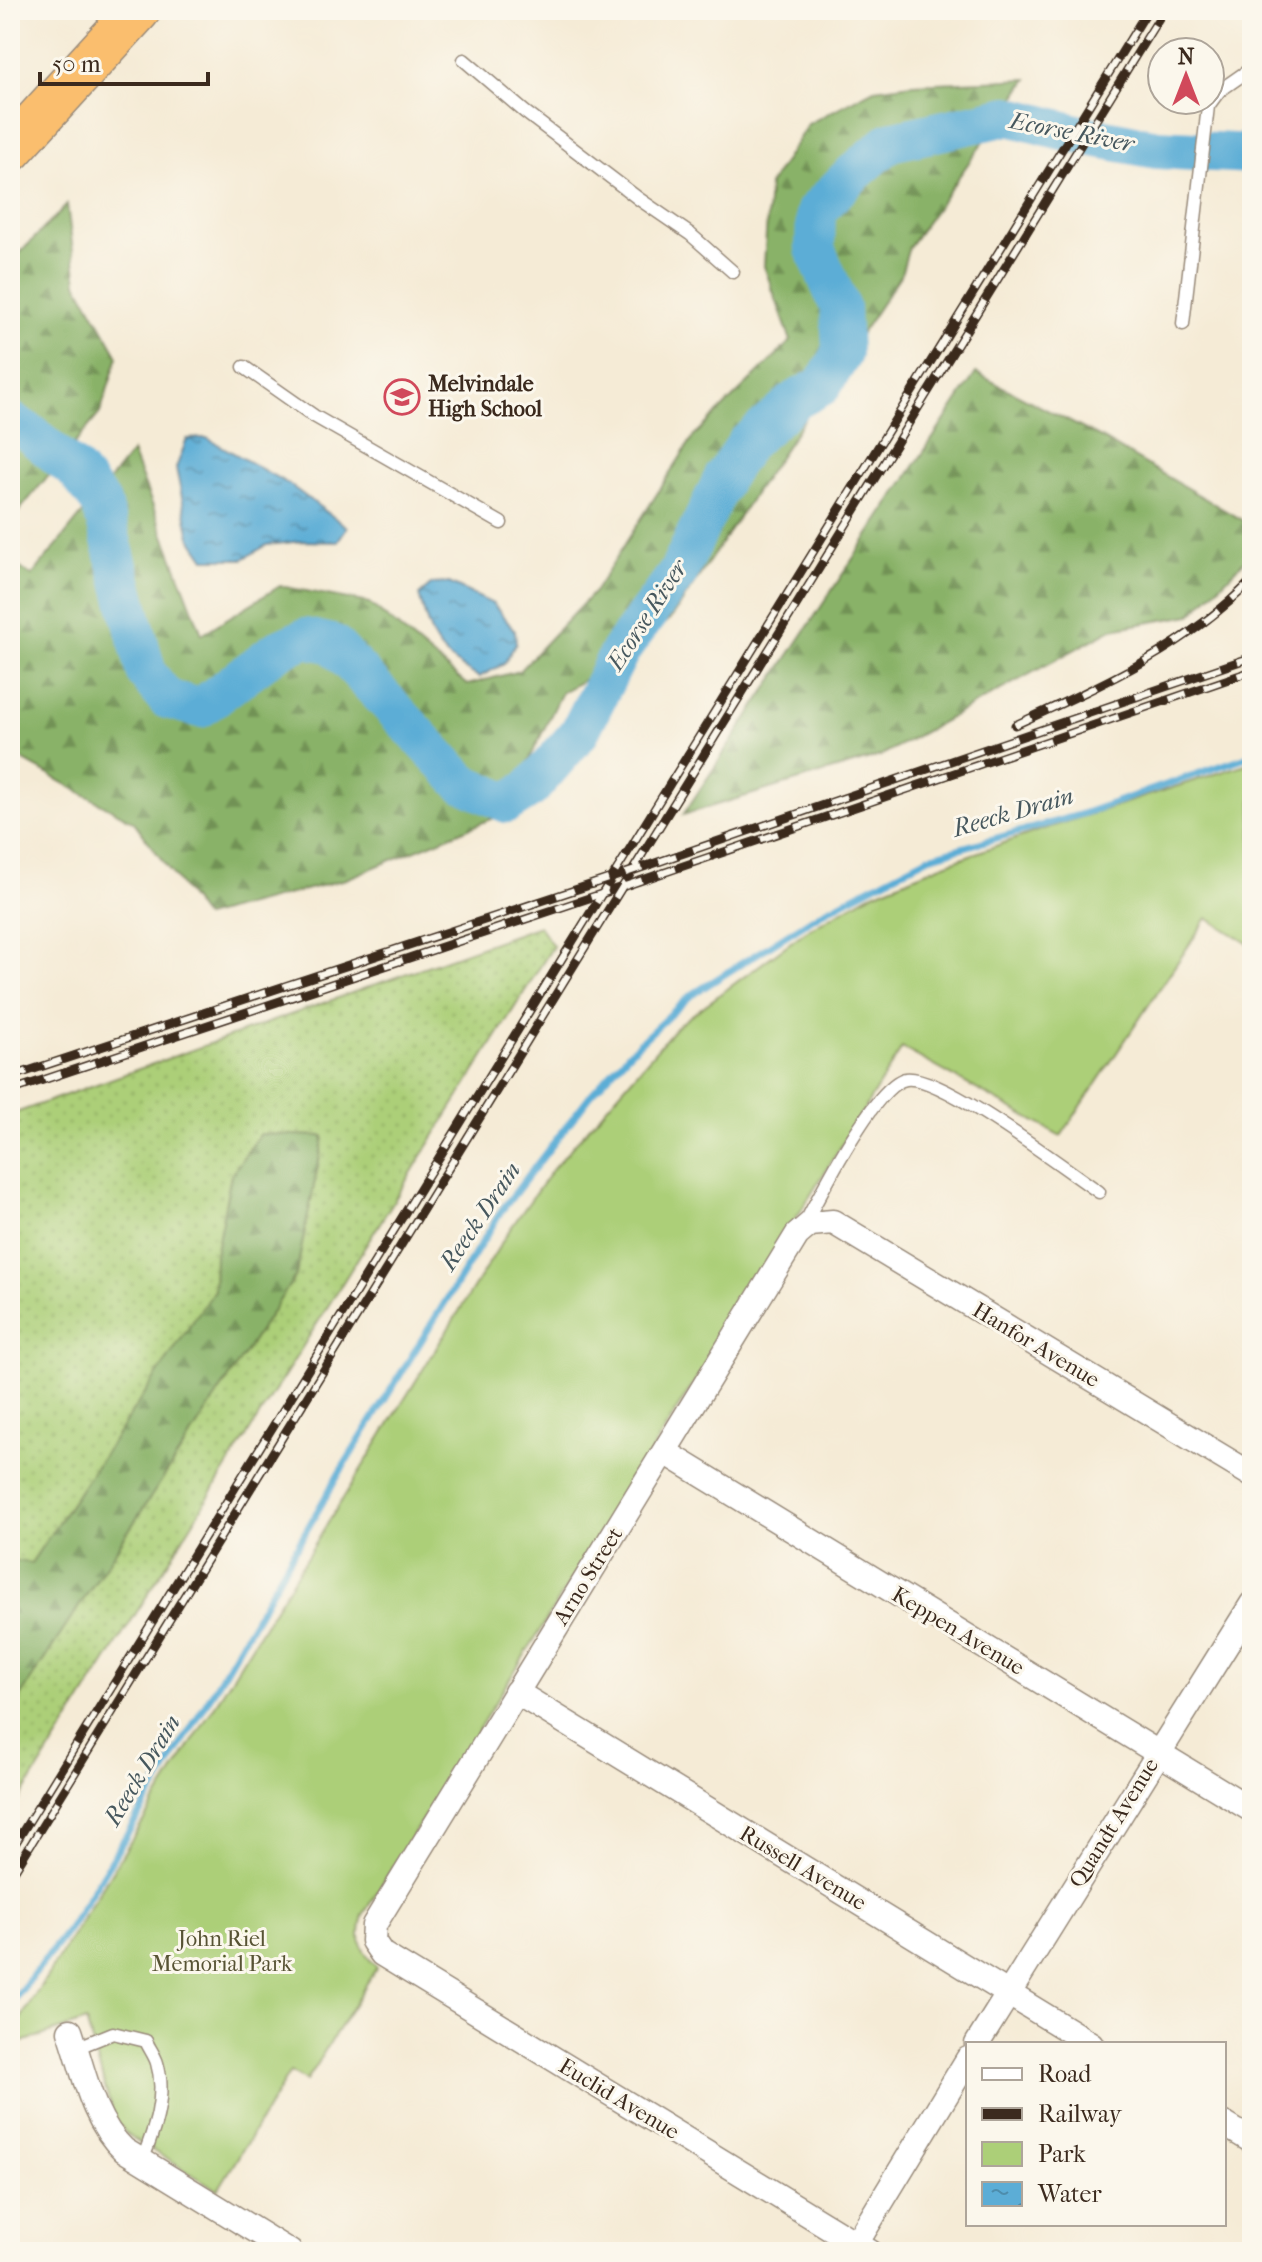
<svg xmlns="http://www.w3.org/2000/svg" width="1262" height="2262" font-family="'IM FELL French Canon',serif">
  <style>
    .grass { fill: url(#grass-dots); stroke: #747c4b; stroke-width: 2 }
    .forest { fill: url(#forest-firs); stroke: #626e43; stroke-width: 2 }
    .park { fill: #accf78; stroke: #747c4b; stroke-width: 2 }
    .water { fill: url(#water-ripples); stroke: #4c6c7a; stroke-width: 2 }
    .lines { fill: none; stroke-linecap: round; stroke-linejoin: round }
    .stream { stroke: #5cadd6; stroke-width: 7 }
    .river { stroke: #5cadd6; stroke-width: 40 }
    .lane-casing { stroke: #988a7a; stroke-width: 15 }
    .street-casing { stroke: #988a7a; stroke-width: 27 }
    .highway-casing { stroke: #988a7a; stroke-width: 47 }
    .lane { stroke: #fff; stroke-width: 12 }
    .street { stroke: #fff; stroke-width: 24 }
    .highway { stroke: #fabe6e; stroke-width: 44 }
    .rail-casing { stroke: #3b2a1e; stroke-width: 9 }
    .rail { stroke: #fbf7ec; stroke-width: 6; stroke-dasharray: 18; stroke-linecap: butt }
    .labels { text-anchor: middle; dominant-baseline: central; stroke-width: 6; stroke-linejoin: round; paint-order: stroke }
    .poi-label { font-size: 22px; font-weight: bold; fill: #3b2a1e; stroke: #fbf7ec; text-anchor: start }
    .street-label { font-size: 22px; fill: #3b2a1e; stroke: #fbf7ec }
    .park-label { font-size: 22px; fill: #575334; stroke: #fbf7ec }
    .water-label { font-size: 24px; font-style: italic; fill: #47585e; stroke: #fbf7ec }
  </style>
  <defs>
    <pattern id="grass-dots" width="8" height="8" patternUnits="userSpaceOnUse" patternTransform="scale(2)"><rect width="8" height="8" fill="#accf78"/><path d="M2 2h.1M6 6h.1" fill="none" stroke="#95b267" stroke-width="1.8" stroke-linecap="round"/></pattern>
    <pattern id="forest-firs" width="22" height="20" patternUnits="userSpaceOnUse" patternTransform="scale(2)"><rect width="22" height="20" fill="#89b268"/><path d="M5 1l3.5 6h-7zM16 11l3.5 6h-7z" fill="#719155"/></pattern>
    <pattern id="water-ripples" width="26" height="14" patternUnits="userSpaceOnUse" patternTransform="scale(2)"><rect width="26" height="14" fill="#5cadd6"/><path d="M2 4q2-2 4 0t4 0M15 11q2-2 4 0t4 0" fill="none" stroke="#4d8dad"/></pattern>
  </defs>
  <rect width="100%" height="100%" fill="#fbf7ec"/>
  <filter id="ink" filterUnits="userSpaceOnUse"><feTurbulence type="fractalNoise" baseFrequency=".0125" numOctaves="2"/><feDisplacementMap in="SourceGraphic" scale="16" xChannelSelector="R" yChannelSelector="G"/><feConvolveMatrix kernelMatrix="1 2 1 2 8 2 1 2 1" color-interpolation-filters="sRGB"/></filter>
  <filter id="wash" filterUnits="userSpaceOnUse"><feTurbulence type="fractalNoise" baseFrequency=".006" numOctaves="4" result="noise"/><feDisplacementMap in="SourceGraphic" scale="32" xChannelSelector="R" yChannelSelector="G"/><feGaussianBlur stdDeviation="1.8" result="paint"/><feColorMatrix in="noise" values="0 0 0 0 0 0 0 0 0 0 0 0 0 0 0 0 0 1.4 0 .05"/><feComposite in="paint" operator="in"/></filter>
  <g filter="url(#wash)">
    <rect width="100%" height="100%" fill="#f5ebd6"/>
    <path class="grass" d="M539 926 553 946 10 1815V1115Z"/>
    <g class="forest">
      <path d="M1028 79 909 247 901 274 672 617 624 657 562 692 503 814 346 879 204 917 134 822 22 760 10 757V561L32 576 132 452 202 634 280 586 369 603 467 685 519 671 595 591 694 436 791 341 764 266 769 185 808 124 874 89 912 84Z"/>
      <path d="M67 205 77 283 118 356 100 413 10 522V263Z"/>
      <path d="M976 373 1099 437 1252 526V553L1191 615 1112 629 880 756 683 815Z"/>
      <path d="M260 1134 324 1136 296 1275 10 1712V1560L31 1563 214 1290 215 1255 231 1175Z"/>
    </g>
    <path class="park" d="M1252 762V946L1207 918 1061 1136 902 1048 363 1915C357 1938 359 1950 377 1967L306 2081 290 2072 218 2190 127 2135 113 2115 86 2021 10 2046V2036L510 1229 552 1170 677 1026 806 931 869 895 942 865 1032 833Z"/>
    <g class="water">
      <path d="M207 438 290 485 347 527 337 542 302 541 267 545 243 559H205L190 537 176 468 187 439Z"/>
      <path d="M449 583 493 604 515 631 516 643 504 664 479 677C435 654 432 641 419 595L432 584Z"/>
    </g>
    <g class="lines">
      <path class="stream" d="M10 2005 68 1930 101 1877 210 1697 340 1472 502 1210 589 1097 630 1052 690 996 823 912 929 857 1079 815 1252 755"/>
      <path class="river" d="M10 421 31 434 77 472 101 503 147 674 167 699 200 708 276 651 305 638 333 644 463 783 507 803 531 788 579 733 620 651 678 573 724 477 747 443 796 400 822 386 842 354 840 307 815 249 816 211 849 177 890 142 1008 116 1077 134 1157 149 1252 154"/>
    </g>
  </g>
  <g filter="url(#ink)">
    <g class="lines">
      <defs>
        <g id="lane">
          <path d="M464 60 525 112 639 199 690 234 733 272"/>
          <path d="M1183 324 1208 106 1219 91 1252 68"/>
          <path d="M244 367 314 416 501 523"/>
          <path d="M803 1227C818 1198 876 1083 906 1079 941 1074 1065 1169 1099 1192"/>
          <path d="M76 2048 113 2033 146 2041C149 2048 155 2056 157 2063 167 2096 154 2131 142 2161"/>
        </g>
        <g id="street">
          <path d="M665 1452 1252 1810"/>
          <path d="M516 1692 1091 2044"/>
          <path d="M70 2031C84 2072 92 2120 124 2150L290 2252"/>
          <path d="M977 2044 1252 1604"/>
          <path d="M1224 2124 1252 2141"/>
          <path d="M851 2252 968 2059"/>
          <path d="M870 2252 382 1954 373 1941 374 1925 797 1235 810 1224 833 1222 1252 1475"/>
        </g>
        <path id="highway" d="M10 150 138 10"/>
      </defs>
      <use href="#lane" class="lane-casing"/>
      <use href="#street" class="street-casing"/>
      <use href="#highway" class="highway-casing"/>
      <use href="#lane" class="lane"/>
      <use href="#street" class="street"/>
      <use href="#highway" class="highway"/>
      <defs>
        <g id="rail">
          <path d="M1015 725C1100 686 1186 648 1252 580"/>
          <path d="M10 1077 632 871 1252 657"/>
          <path d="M10 1091 622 887 1252 671"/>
          <path d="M10 1852 1148 10"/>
          <path d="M10 1878 1164 10"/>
        </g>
      </defs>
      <use href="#rail" class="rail-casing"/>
      <use href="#rail" class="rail"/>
    </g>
  </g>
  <defs>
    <symbol id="school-ring" viewBox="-11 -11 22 22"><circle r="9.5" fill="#fbf7ec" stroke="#d1495b" stroke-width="1.5"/><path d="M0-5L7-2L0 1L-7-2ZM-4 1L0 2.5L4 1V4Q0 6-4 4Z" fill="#d1495b"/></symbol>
  </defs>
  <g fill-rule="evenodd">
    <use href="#school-ring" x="382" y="377" width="40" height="40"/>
  </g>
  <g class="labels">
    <g class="poi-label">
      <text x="428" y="384">Melvindale<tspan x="428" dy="25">High School</tspan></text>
    </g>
    <g class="street-label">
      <text transform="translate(1036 1345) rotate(31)">Hanfor Avenue</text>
      <text transform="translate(588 1576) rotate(-58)">Arno Street</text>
      <text transform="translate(958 1631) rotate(31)">Keppen Avenue</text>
      <text transform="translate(1114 1823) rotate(-58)">Quandt Avenue</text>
      <text transform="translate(803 1868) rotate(31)">Russell Avenue</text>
      <text transform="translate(619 2099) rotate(31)">Euclid Avenue</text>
    </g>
    <g class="park-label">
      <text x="222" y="1939">John Riel<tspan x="222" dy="25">Memorial Park</tspan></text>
    </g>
    <g class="water-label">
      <text transform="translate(1072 132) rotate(11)">Ecorse River</text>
      <text transform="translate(647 615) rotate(-57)">Ecorse River</text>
      <text transform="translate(1013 812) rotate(-16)">Reeck Drain</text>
      <text transform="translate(480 1216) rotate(-56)">Reeck Drain</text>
      <text transform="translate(142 1770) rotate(-59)">Reeck Drain</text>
    </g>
  </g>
  <rect width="1262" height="2262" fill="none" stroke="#fbf7ec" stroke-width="40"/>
  <rect x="966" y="2042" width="260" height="184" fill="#fbf7ec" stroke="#aea59a" stroke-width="2"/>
  <rect x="982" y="2068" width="40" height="12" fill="#ffffff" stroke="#aea59a" stroke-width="2"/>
  <text x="1038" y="2082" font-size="24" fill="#3b2a1e">Road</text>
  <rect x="982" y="2108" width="40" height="12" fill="#3b2a1e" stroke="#aea59a" stroke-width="2"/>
  <text x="1038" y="2122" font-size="24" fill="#3b2a1e">Railway</text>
  <rect x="982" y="2142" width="40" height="24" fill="#accf78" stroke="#aea59a" stroke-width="2"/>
  <text x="1038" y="2162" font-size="24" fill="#3b2a1e">Park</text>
  <rect x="982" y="2182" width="40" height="24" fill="url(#water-ripples)" stroke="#aea59a" stroke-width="2"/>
  <text x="1038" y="2202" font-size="24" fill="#3b2a1e">Water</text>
  <g transform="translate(1186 76)"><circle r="38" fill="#fbf7ec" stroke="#aea59a" stroke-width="2"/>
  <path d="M0-6L14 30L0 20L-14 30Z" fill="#d1495b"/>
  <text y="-12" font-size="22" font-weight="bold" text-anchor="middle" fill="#3b2a1e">N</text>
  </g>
  <path d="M40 72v12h168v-12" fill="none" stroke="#3b2a1e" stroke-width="4"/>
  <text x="52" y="72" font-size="24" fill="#3b2a1e" stroke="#fbf7ec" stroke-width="6" paint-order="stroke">50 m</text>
</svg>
